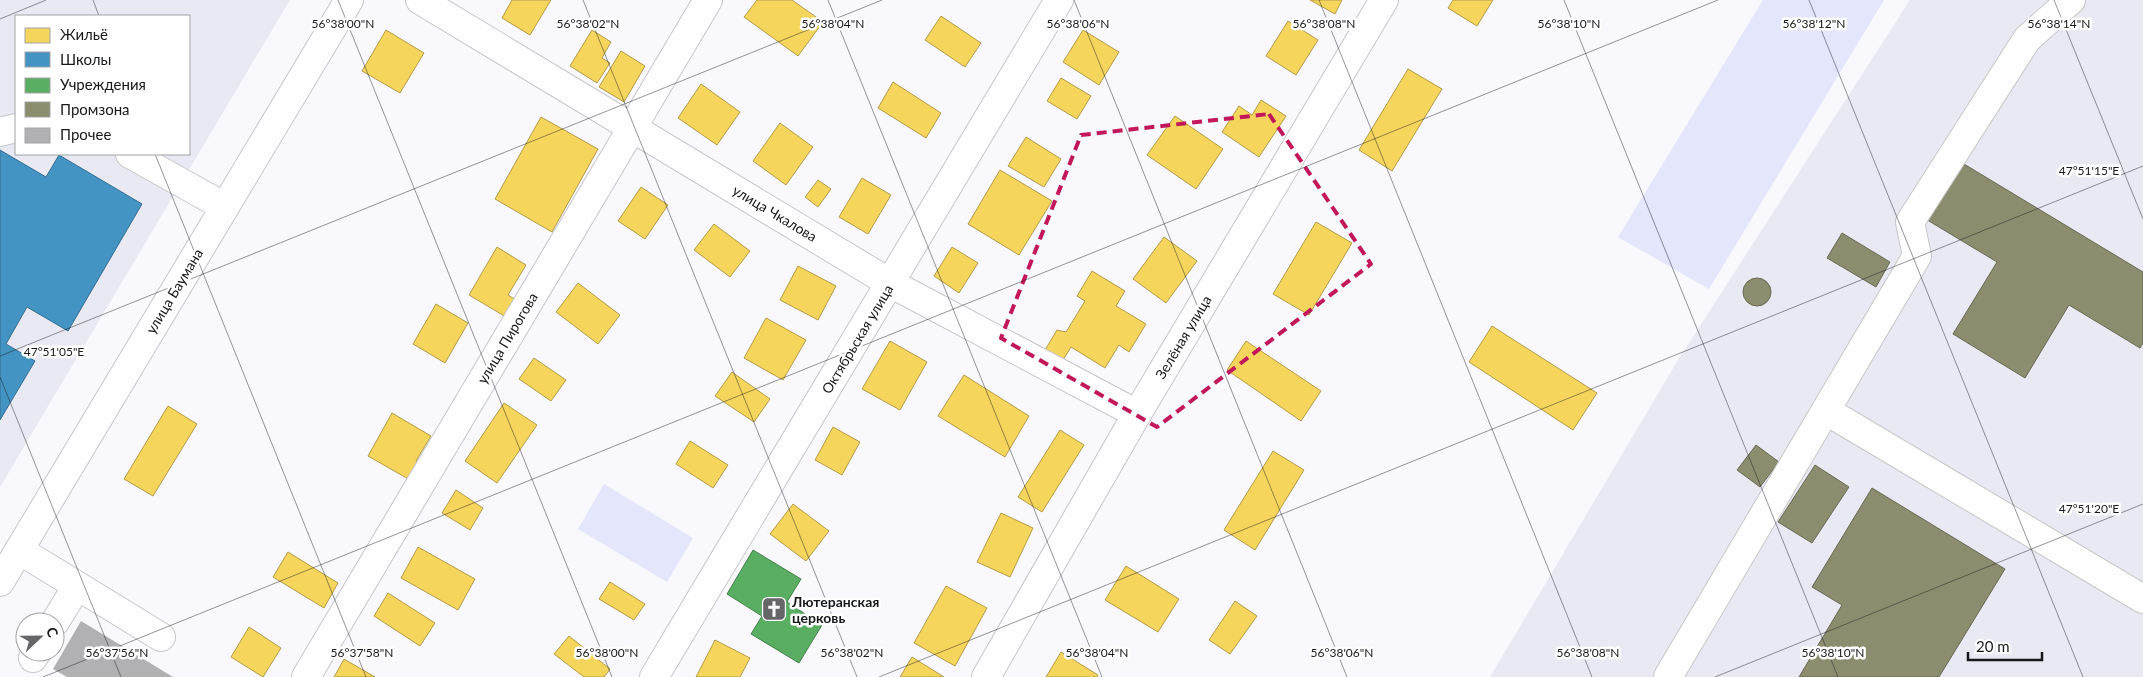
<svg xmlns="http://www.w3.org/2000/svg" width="2143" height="677" font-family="Lato,sans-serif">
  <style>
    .built { fill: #e8e9f3; fill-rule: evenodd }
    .green { fill: #e4e6fb }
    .homes { fill: #f6d55c; stroke: #b39c48 }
    .schools { fill: #4393c3; stroke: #366e90 }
    .public { fill: #5aae61; stroke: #46814c }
    .industry { fill: #8c8c6e; stroke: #696955 }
    .building { fill: #b1b1b4 }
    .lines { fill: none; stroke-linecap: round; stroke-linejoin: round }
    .minor-casing { stroke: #c7c7ca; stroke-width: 30 }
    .minor { stroke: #fefeff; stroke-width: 28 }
    .marked { fill: none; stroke: #c2185b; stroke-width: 4; stroke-dasharray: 10 6; stroke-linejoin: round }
    .ticks { fill: none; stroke: #17181a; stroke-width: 1; stroke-opacity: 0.45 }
    .labels { text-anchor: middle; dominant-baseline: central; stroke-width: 5; stroke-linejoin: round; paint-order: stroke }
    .street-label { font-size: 14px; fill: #17181a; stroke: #fff }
    .poi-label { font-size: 14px; font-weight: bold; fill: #17181a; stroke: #fff; text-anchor: start }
    .ticks-label { font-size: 12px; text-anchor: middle; fill: #17181a; stroke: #fff; stroke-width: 5; stroke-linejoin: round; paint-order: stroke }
  </style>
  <rect width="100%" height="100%" fill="#f8f8fd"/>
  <g class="built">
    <path d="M0 0H290L0 487ZM16 16H189V154H16Z"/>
    <path d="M1910 0H2143V677H1490L1678 360Z"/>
  </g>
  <g class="green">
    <path d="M1763 0H1884L1709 289 1618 237Z"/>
    <path d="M604 484 693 538 667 582 578 529Z"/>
  </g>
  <g class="homes">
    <path d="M512 0H551L530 35 502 18Z"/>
    <path d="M757 0H792L823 22 798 56 744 17Z"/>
    <path d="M1310 0H1342L1335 14Z"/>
    <path d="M1453 0H1493L1477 26 1448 8Z"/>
    <path d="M941 16 981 43 965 67 925 40Z"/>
    <path d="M1288 21 1318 40 1296 75 1266 56Z"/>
    <path d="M386 30 424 53 400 93 362 71Z"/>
    <path d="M592 30 611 42 602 58 610 63 597 83 570 66Z"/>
    <path d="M1083 30 1119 52 1099 85 1063 62Z"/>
    <path d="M621 51 645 66 624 102 599 87Z"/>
    <path d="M1408 69 1442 89 1392 171 1359 150Z"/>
    <path d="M1061 78 1091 96 1077 119 1047 101Z"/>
    <path d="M893 82 941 113 926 138 878 108Z"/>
    <path d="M701 84 740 112 717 145 678 118Z"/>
    <path d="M1261 100 1286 116 1259 157 1222 132 1239 106 1252 115Z"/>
    <path d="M1175 116 1223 149 1196 189 1147 155Z"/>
    <path d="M541 117 598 149 552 232 495 199Z"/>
    <path d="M780 123 813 147 786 185 753 161Z"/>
    <path d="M1026 137 1061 159 1044 187 1008 166Z"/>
    <path d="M1000 170 1052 201 1019 255 968 224Z"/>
    <path d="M862 178 891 195 868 234 839 217Z"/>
    <path d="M818 180 831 189 818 207 805 197Z"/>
    <path d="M641 187 668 205 645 239 618 221Z"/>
    <path d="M1316 222 1352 243 1309 315 1273 294Z"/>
    <path d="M714 224 750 251 730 277 694 250Z"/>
    <path d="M1164 237 1197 261 1166 303 1133 279Z"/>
    <path d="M497 247 526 265 508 295 516 300 506 317 469 295Z"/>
    <path d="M952 247 978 263 959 293 934 276Z"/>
    <path d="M798 266 836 286 818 320 780 300Z"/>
    <path d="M1092 271 1125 291 1116 306 1146 324 1129 352 1119 345 1105 368 1071 347 1063 360 1045 350 1057 330 1066 332 1085 301 1077 296Z"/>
    <path d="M578 283 620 315 598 344 556 312Z"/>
    <path d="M436 304 468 323 445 363 413 344Z"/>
    <path d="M766 318 806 340 783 380 744 358Z"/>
    <path d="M1492 326 1597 393 1573 430 1469 362Z"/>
    <path d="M890 341 927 362 900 410 862 389Z"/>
    <path d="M1246 341 1321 391 1301 421 1227 370Z"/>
    <path d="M534 358 566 380 551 401 519 379Z"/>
    <path d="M732 372 770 399 754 422 715 396Z"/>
    <path d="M964 375 1029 416 1005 457 938 416Z"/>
    <path d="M504 403 537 425 497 483 465 461Z"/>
    <path d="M168 406 197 424 153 496 124 479Z"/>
    <path d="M392 413 431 436 416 461 420 463 410 480 368 456Z"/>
    <path d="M833 427 860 442 842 475 815 460Z"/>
    <path d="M1060 430 1084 445 1042 512 1018 497Z"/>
    <path d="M690 441 728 465 713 488 676 464Z"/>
    <path d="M1273 451 1304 470 1255 550 1224 530Z"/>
    <path d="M456 490 483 508 470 530 442 513Z"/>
    <path d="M793 504 829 531 806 561 770 534Z"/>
    <path d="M1001 513 1033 528 1010 577 977 562Z"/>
    <path d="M418 547 475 579 458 610 401 578Z"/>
    <path d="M288 552 338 583 324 608 273 577Z"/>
    <path d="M1126 566 1179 599 1158 632 1105 600Z"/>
    <path d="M610 582 645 604 634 620 599 599Z"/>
    <path d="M946 586 987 608 955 666 914 643Z"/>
    <path d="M388 593 435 623 420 646 374 616Z"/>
    <path d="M1235 601 1257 616 1230 654 1209 640Z"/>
    <path d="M249 627 281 648 263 677 231 657Z"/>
    <path d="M569 636 610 669 604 677H584L554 654Z"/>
    <path d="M715 640 750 658 740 677H696Z"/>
    <path d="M1061 652 1098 675 1097 677H1046Z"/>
    <path d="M912 657 944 677H900Z"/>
    <path d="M344 659 375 677H334Z"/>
  </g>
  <path class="schools" d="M0 150 46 177 59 155 142 204 68 331 27 307 6 344 35 361 0 420Z"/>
  <path class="public" d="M753 550 801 579 787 602 822 625 799 663 751 634 762 616 727 594Z"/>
  <g class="industry">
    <path d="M1954 158 2143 272V343L2140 348 2069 305 2025 378 1953 334 1997 262 1919 215Z"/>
    <path d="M1842 233 1890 262 1876 287 1827 258Z"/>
    <circle cx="1757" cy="292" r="14"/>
    <path d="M1756 445 1779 462 1760 487 1737 470Z"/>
    <path d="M1815 465 1849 487 1812 543 1778 522Z"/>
    <path d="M1872 488 2005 569 1939 677H1799L1842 605 1812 587Z"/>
  </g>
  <path class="building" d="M81 621 173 677H67L53 669Z"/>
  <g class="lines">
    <defs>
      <g id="minor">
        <path d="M420 0 890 283 1137 414"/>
        <path d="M0 132 16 128"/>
        <path d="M130 154 225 207"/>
        <path d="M1830 413 2143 599"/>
        <path d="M19 550 161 637"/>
        <path d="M0 582 349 0"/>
        <path d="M55 622 77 586"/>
        <path d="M33 658 37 652"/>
        <path d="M306 677 708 0"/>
        <path d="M654 677 1059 0"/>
        <path d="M986 677 1137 414 1384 0"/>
        <path d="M1668 677 1917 256 1910 222 2027 39 2071 0"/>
      </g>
    </defs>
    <use href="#minor" class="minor-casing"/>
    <use href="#minor" class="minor"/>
  </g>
  <path class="marked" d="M1269 114 1371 264 1157 427 1001 338 1081 135Z"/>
  <path class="ticks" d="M93 0 99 16M338 0 612 677M583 0 857 677M828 0 1102 677M1074 0 1347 677M1319 0 1592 677M1564 0 1838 677M1809 0 2083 677M2054 0 2143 219M0 19 46 0M155 154 366 677M0 356 882 0M0 377 121 677M43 677 1718 0M879 677 2143 166M1715 677 2143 504"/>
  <defs>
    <symbol id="church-square" viewBox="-11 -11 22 22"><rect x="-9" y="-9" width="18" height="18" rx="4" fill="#666669" stroke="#fff"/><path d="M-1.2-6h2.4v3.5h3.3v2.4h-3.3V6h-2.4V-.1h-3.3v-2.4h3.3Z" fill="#fff"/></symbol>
  </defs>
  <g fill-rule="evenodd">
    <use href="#church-square" x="760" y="595" width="28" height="28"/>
  </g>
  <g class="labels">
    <g class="street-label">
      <text transform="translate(775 213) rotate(31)">улица Чкалова</text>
      <text transform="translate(174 291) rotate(-59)">улица Баумана</text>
      <text transform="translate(1183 337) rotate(-59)">Зелёная улица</text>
      <text transform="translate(507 338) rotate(-59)">улица Пирогова</text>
      <text transform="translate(857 339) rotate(-59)">Октябрьская улица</text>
    </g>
    <g class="poi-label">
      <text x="792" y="601">Лютеранская<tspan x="792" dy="16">церковь</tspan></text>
    </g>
  </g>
  <g class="ticks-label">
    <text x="2059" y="28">56°38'14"N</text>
    <text x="343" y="28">56°38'00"N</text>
    <text x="588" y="28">56°38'02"N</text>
    <text x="833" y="28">56°38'04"N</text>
    <text x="1078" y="28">56°38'06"N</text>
    <text x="1324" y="28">56°38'08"N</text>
    <text x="1569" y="28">56°38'10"N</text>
    <text x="1814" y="28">56°38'12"N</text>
    <text x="2089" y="175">47°51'15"E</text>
    <text x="54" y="356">47°51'05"E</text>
    <text x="2089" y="513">47°51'20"E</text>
    <text x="117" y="657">56°37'56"N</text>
    <text x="362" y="657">56°37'58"N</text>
    <text x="607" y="657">56°38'00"N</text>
    <text x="852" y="657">56°38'02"N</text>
    <text x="1097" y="657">56°38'04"N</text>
    <text x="1342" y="657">56°38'06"N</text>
    <text x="1588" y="657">56°38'08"N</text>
    <text x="1833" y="657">56°38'10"N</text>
  </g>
  <rect x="15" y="15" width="175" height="140" fill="#ffffff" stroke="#a2a3a3"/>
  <rect x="25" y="28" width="25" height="15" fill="#f6d55c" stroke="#a2a3a3"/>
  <text x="60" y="40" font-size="15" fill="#17181a">Жильё</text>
  <rect x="25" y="52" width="25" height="15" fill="#4393c3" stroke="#a2a3a3"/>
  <text x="60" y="65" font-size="15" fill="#17181a">Школы</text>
  <rect x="25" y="78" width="25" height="15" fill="#5aae61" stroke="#a2a3a3"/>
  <text x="60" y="90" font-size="15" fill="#17181a">Учреждения</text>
  <rect x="25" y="102" width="25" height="15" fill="#8c8c6e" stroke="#a2a3a3"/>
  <text x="60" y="115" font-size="15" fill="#17181a">Промзона</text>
  <rect x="25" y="128" width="25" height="15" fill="#b1b1b4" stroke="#a2a3a3"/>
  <text x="60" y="140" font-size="15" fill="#17181a">Прочее</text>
  <g transform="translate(40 637) rotate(68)"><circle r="24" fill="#ffffff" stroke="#a2a3a3"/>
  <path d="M0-4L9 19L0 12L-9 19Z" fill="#666669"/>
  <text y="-8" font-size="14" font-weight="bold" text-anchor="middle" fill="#17181a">С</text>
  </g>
  <path d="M1968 652v8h74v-8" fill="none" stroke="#17181a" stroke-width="2.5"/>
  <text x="1976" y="652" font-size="15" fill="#17181a" stroke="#ffffff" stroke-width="4" paint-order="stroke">20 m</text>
</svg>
